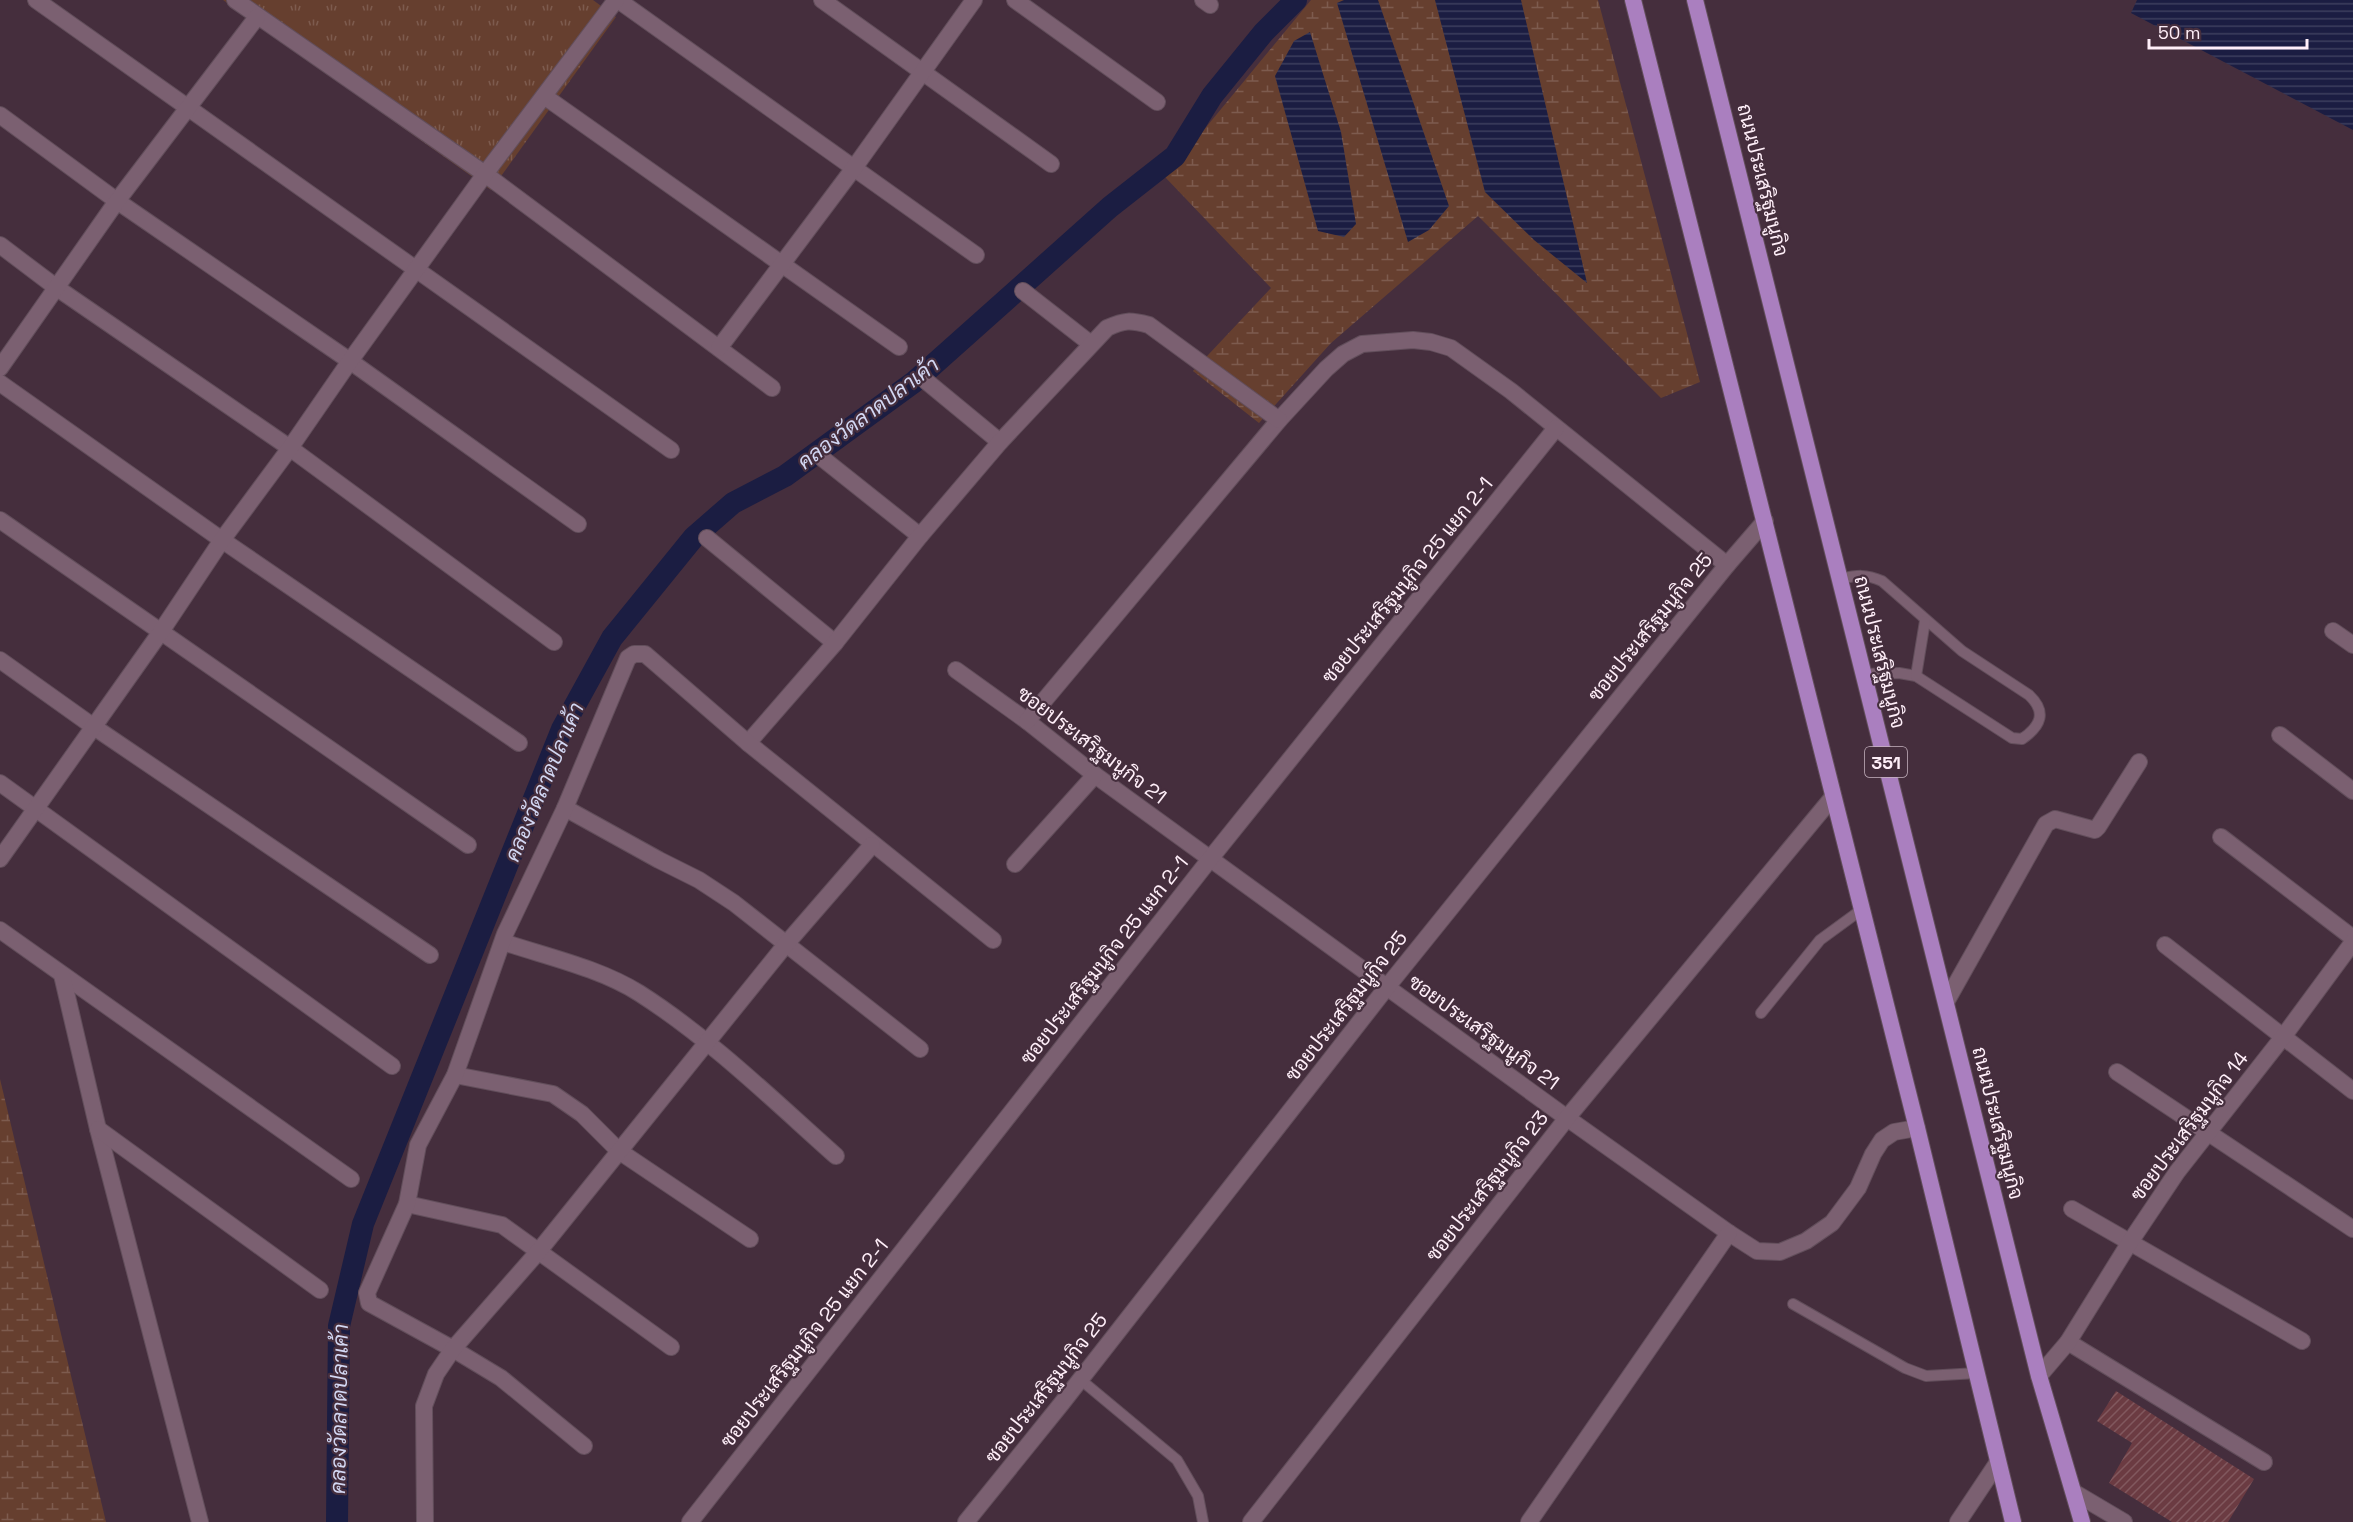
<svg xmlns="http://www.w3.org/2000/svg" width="2353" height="1522" font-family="'Space Grotesk',Sarabun,sans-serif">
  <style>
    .grass { fill: url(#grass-tufts) }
    .wetland { fill: url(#wetland-marsh) }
    .water { fill: url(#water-rules) }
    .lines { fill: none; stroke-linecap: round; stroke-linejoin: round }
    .canal { stroke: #1b1d42; stroke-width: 22 }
    .building { fill: url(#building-hatch) }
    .service-casing { stroke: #624e5b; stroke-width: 12 }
    .minor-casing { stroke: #624e5b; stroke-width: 18 }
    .primary-casing { stroke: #624e5b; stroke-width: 18 }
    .service { stroke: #7b6071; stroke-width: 10 }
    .minor { stroke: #7b6071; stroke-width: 16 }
    .primary { stroke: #aa7fbf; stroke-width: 16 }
    .labels { text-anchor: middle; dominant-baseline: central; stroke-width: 4.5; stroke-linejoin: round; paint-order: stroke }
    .shield { fill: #452e3d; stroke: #c7b5c1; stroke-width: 1.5 }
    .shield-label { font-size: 18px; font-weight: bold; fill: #ffeff9 }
    .street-label { font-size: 20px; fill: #ffeff9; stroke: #452e3d }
    .water-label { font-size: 21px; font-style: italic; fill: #d2d7f3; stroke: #452e3d }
  </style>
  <defs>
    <pattern id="grass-tufts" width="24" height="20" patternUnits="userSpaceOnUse" patternTransform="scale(1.5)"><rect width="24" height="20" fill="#663f2f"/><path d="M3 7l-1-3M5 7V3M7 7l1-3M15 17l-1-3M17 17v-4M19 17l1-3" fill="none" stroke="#7d5b4e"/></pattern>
    <pattern id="wetland-marsh" width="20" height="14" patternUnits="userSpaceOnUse" patternTransform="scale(1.5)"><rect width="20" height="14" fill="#663f2f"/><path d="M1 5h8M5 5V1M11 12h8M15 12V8" fill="none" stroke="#7d5b4e"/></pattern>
    <pattern id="water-rules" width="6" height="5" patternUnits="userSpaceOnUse" patternTransform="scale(1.5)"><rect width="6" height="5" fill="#1b1d42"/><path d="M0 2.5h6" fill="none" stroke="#3d3e5e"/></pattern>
    <pattern id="building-hatch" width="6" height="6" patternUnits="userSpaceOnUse" patternTransform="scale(1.5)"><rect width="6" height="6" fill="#6b3b42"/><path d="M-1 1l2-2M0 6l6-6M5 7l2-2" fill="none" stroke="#81585e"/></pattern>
  </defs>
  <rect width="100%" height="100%" fill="#452e3d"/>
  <path class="grass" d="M223 0H593L616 17 491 190Z"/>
  <g class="wetland">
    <path d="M1311 0H1598L1700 382 1661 398 1478 216 1331 343 1259 423 1193 371 1271 288 1165 177Z"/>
    <path d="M0 1079 106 1522H0Z"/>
  </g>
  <g class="water">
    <path d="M1344 0H1378L1449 206 1429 230 1408 242 1337 3Z"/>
    <path d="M1435 0H1521L1587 283 1534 240 1485 192Z"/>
    <path d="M2137 0H2353V130L2131 13Z"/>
    <path d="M1310 32 1341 132 1356 224 1344 237 1318 231 1275 76 1294 41Z"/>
  </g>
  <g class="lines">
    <path class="canal" d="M337 1522 339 1326 363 1224 562 729 612 638 694 537 733 503 785 476 914 382 1110 207 1175 156 1212 96 1264 32 1296 0"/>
  </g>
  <path class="building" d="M2116 1391 2254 1479 2228 1522H2172L2109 1483 2132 1443 2097 1421Z"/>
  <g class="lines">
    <defs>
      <g id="service">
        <path d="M1841 579C1857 575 1866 574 1882 581L1962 651 2029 695C2047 712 2041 726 2022 739L2012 738 1916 676 1899 673 1864 674"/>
        <path d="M1916 676 1925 621"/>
        <path d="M1761 1013 1820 940 1861 910"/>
        <path d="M1793 1304 1905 1368 1926 1376 1977 1373"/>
        <path d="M1081 1380 1177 1460 1198 1496 1203 1522"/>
      </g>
      <g id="minor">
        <path d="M36 0 671 450"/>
        <path d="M235 0 485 174 772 388"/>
        <path d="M618 0 976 255"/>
        <path d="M822 0 1051 164"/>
        <path d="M1015 0 1157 102"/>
        <path d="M1203 0 1210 5"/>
        <path d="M544 96 899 347"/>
        <path d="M0 115 117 201 350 361 578 524"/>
        <path d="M0 245 57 288 290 448 554 642"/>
        <path d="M1023 291 1091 344"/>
        <path d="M719 348 854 168 974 0"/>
        <path d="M0 368 117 201 257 17"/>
        <path d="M926 381 1000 442"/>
        <path d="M0 383 222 540 519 743"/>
        <path d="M822 458 920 536"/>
        <path d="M0 520 468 845"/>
        <path d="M707 538 835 643"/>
        <path d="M2333 631 2353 645"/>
        <path d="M0 660 94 727 430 955"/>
        <path d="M956 670 1027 721 1095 775 1567 1118 1729 1233 1757 1251 1780 1252 1806 1241 1832 1223 1858 1188 1873 1154 1882 1140 1894 1132 1917 1128"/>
        <path d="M1027 721 1279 420 1326 369 1343 354 1362 344 1413 340 1431 342 1451 348 1511 391 1727 565"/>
        <path d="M2280 735 2353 791"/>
        <path d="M748 743 835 643 920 536 1000 442 1107 328C1125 320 1130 320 1149 325L1279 420"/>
        <path d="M0 783 392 1066"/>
        <path d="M565 808 659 860 699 880 734 903 920 1049"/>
        <path d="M2221 837 2353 938"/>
        <path d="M0 859 160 633 222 540 290 448 350 361 485 174 616 0"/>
        <path d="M1015 864 1095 775"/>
        <path d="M0 930 351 1179"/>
        <path d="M503 942C548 957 599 968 639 993 711 1039 773 1100 836 1156"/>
        <path d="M2165 945 2353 1091"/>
        <path d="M62 975 98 1129 200 1522"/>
        <path d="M1946 1002 2046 824 2055 819 2095 830 2098 827 2139 762"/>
        <path d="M2117 1072 2353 1229"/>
        <path d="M455 1075 553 1094 582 1114 619 1151 750 1239"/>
        <path d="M98 1129 320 1290"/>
        <path d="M407 1204 502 1225 671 1347"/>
        <path d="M2072 1209 2302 1341"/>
        <path d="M2068 1342 2264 1462"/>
        <path d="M2039 1376 2068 1342 2130 1242 2177 1172 2283 1037 2353 942"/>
        <path d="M584 1446 501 1378 453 1349 369 1303 367 1293 407 1204 418 1145 455 1075 505 934 565 808 628 658 634 654H645L748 743 993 940"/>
        <path d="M2075 1493 2124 1522"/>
        <path d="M425 1522 424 1406 436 1374 453 1349 538 1252 787 943 872 845"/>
        <path d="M690 1522 1210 859 1556 428"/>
        <path d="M966 1522 1062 1403 1387 987 1727 565 1765 521"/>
        <path d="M1251 1522 1567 1118 1832 798"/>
        <path d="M1529 1522 1729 1233"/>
        <path d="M1958 1522 1998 1462"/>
      </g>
      <g id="primary">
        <path d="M1633 0 1917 1128 2013 1522"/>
        <path d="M1695 0 2039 1376 2082 1522"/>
      </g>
    </defs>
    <use href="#service" class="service-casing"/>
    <use href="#minor" class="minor-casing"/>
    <use href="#primary" class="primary-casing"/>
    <use href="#service" class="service"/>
    <use href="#minor" class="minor"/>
    <use href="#primary" class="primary"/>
  </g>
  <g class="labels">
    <rect class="shield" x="1865" y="747" width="42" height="30" rx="4.5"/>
    <g class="shield-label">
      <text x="1886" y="762">351</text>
    </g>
    <g class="street-label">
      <text transform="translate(1763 180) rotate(76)">ถนนประเสริฐมนูกิจ</text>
      <text transform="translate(1407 580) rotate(-51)">ซอยประเสริฐมนูกิจ 25 แยก 2-1</text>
      <text transform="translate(1650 627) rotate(-51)">ซอยประเสริฐมนูกิจ 25</text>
      <text transform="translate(1880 652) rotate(76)">ถนนประเสริฐมนูกิจ</text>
      <text transform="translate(1092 745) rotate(37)">ซอยประเสริฐมนูกิจ 21</text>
      <text transform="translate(1104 960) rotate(-52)">ซอยประเสริฐมนูกิจ 25 แยก 2-1</text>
      <text transform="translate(1346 1006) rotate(-52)">ซอยประเสริฐมนูกิจ 25</text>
      <text transform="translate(1484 1032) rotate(36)">ซอยประเสริฐมนูกิจ 21</text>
      <text transform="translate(1998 1123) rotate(76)">ถนนประเสริฐมนูกิจ</text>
      <text transform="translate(2189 1126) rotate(-53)">ซอยประเสริฐมนูกิจ 14</text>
      <text transform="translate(1487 1186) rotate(-52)">ซอยประเสริฐมนูกิจ 23</text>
      <text transform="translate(804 1343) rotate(-52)">ซอยประเสริฐมนูกิจ 25 แยก 2-1</text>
      <text transform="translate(1046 1388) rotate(-52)">ซอยประเสริฐมนูกิจ 25</text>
    </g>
    <g class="water-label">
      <text transform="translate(868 413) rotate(-37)">คลองวัดลาดปลาเค้า</text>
      <text transform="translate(544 782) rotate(-67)">คลองวัดลาดปลาเค้า</text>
      <text transform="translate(339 1409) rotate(-89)">คลองวัดลาดปลาเค้า</text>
    </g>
  </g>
  <path d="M2149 39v9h158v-9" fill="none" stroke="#ffeff9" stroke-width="3"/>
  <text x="2158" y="39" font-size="18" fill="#ffeff9" stroke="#452e3d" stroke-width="4.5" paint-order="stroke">50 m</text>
</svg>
